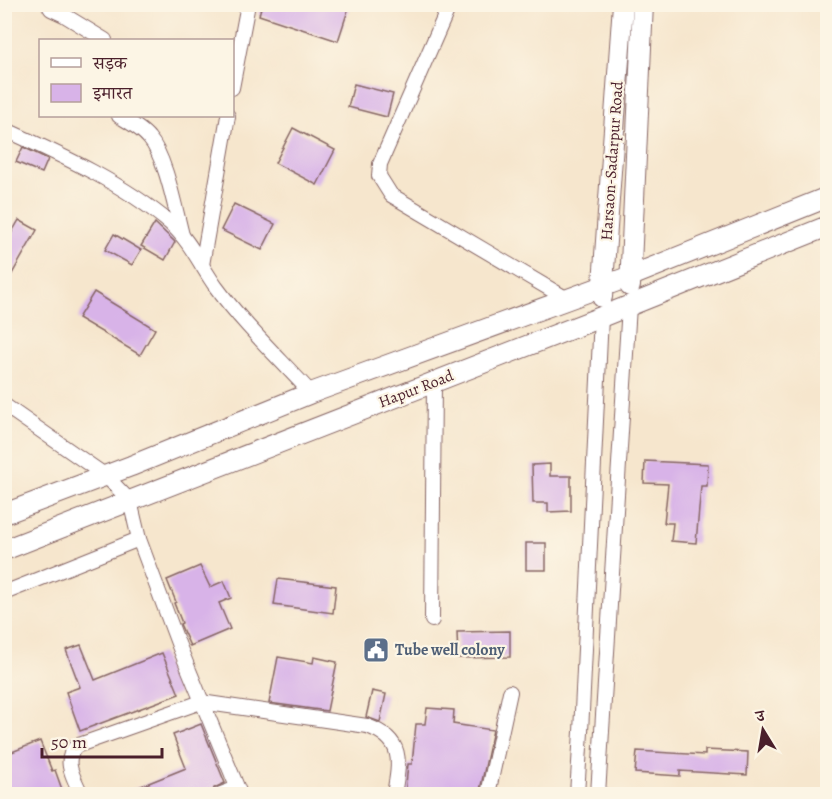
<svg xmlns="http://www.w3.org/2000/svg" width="832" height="799" font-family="Alegreya,'Noto Serif Devanagari',serif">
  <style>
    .building { fill: #d8b3e8 }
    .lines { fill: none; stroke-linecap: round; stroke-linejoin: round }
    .street-casing { stroke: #866564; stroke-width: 16 }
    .secondary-casing { stroke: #866564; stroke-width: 22 }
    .street { stroke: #fff; stroke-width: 14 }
    .secondary { stroke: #fff; stroke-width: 20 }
    .labels { text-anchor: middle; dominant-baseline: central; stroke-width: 4.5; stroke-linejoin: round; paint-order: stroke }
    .street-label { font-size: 16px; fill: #4a1f2b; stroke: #fcf5e5 }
    .service-label { font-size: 16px; font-weight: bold; fill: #4e5e75; stroke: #fcf5e5; text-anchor: start }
  </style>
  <rect width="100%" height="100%" fill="#fcf5e5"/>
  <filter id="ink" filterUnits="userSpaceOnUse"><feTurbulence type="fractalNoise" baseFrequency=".0167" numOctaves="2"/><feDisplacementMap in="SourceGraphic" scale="12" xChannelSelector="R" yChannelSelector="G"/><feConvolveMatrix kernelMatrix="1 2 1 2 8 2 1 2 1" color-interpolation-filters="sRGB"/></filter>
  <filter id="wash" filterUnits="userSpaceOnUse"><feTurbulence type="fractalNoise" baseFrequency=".008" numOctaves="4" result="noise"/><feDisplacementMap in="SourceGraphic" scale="24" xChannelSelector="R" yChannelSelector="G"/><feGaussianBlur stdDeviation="1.35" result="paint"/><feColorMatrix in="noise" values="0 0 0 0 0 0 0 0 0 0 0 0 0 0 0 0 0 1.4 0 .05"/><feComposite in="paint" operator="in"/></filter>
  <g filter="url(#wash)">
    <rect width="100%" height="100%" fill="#f6e6cd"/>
    <g id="blocks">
      <g class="building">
        <path d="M262 4H350L338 41 259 15Z"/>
        <path d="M354 84 393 94 387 117 348 107Z"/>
        <path d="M293 128 335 150 317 185 275 163Z"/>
        <path d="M23 147 48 159 42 173 16 162Z"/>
        <path d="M234 204 275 224 262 250 221 230Z"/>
        <path d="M19 220 37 230 4 288V246Z"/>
        <path d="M155 223 175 242 165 260 141 246Z"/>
        <path d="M114 234 141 250 132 265 105 250Z"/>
        <path d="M94 292 155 329 140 355 78 318Z"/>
        <path d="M645 461 708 464 707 486H701L696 543 671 541 673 523H664L668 484 644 483Z"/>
        <path d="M550 464V476H571V511L548 512V503H533L532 465Z"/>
        <rect x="526" y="543" width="20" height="27"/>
        <path d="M200 566 210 587 224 581 231 598 219 603 230 629 190 646 180 624 182 623 174 603 176 602 167 580Z"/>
        <path d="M278 579 336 586 333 613 274 605Z"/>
        <path d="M510 631V657L458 658 457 632Z"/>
        <path d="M81 645 95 680 162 653 179 694 80 731 66 692 80 687 66 650Z"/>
        <path d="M278 657 313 663 314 657 337 662 327 711 269 703Z"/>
        <path d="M372 691 386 694 380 722 366 717Z"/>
        <path d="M427 708 454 710 453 724 493 730 479 795 439 788 438 795H405L408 764H412L416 724H425Z"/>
        <path d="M201 724 225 783 214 788 212 795H119L186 768 173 735Z"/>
        <path d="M40 741 52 771 55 770 64 795H10L4 779V755Z"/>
        <path d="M705 750 748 752 747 775 680 771V776L635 773 637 751 705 755Z"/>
      </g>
    </g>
  </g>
  <g filter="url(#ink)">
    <use href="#blocks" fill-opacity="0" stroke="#866564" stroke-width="1.5"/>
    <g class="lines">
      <defs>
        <g id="street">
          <path d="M48 4 51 9 64 15 105 40"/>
          <path d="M450 4 380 164 379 176 391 195 567 299"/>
          <path d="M232 88 248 4"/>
          <path d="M119 116C129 122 142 129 149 138 166 157 175 209 182 235"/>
          <path d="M4 129C61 155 123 183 171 224 190 241 201 266 216 287 244 325 279 358 311 393"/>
          <path d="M202 265 228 116"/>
          <path d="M4 405 106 476 130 501 139 539 179 646 240 794"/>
          <path d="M4 593 139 539"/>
          <path d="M432 620 434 382"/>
          <path d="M81 794C74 778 62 761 76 746L201 702 367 726C404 739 400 761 394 794"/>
          <path d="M221 794 237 788"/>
          <path d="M488 794 510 692"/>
          <path d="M577 794 581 732 601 317"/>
          <path d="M598 794 629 306"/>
        </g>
        <g id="secondary">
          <path d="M630 286 643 4"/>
          <path d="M602 297 623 4"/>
          <path d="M4 514 131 466 311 393 631 276 828 197"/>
          <path d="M4 550 601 317 828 226"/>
        </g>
      </defs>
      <use href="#street" class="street-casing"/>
      <use href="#secondary" class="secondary-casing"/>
      <use href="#street" class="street"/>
      <use href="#secondary" class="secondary"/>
    </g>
  </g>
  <defs>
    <symbol id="civic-square" viewBox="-11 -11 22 22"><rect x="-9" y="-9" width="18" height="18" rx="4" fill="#5c6f8a" stroke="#fcf5e5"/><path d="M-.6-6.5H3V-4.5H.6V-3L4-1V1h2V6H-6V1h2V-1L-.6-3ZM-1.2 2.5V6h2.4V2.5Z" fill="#fff"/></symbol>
  </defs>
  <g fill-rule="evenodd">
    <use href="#civic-square" x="361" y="635" width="30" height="30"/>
  </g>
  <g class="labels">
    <g class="street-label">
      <text transform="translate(612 161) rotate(-86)">Harsaon-Sadarpur Road</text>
      <text transform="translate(416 389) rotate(-21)">Hapur Road</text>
    </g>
    <g class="service-label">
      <text x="395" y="650">Tube well colony</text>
    </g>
  </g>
  <rect width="832" height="799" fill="none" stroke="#fcf5e5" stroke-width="24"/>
  <rect x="39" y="39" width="195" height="78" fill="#fcf5e5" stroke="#b59f9b" stroke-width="1.5"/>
  <rect x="51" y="58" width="30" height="9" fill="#ffffff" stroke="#b59f9b" stroke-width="1.5"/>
  <text x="93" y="69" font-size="18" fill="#4a1f2b">सड़क</text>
  <rect x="51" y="84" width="30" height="18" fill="#d8b3e8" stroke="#b59f9b" stroke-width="1.5"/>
  <text x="93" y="99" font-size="18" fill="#4a1f2b">इमारत</text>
  <g transform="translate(763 730) rotate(349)" stroke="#fcf5e5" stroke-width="4.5" paint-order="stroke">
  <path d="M0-4.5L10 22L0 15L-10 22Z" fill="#4a1f2b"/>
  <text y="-9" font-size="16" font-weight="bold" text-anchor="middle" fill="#4a1f2b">उ</text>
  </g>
  <path d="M42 748v9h120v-9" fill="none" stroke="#4a1f2b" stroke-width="3"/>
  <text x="51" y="748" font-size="18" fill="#4a1f2b" stroke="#fcf5e5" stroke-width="4.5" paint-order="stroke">50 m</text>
</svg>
